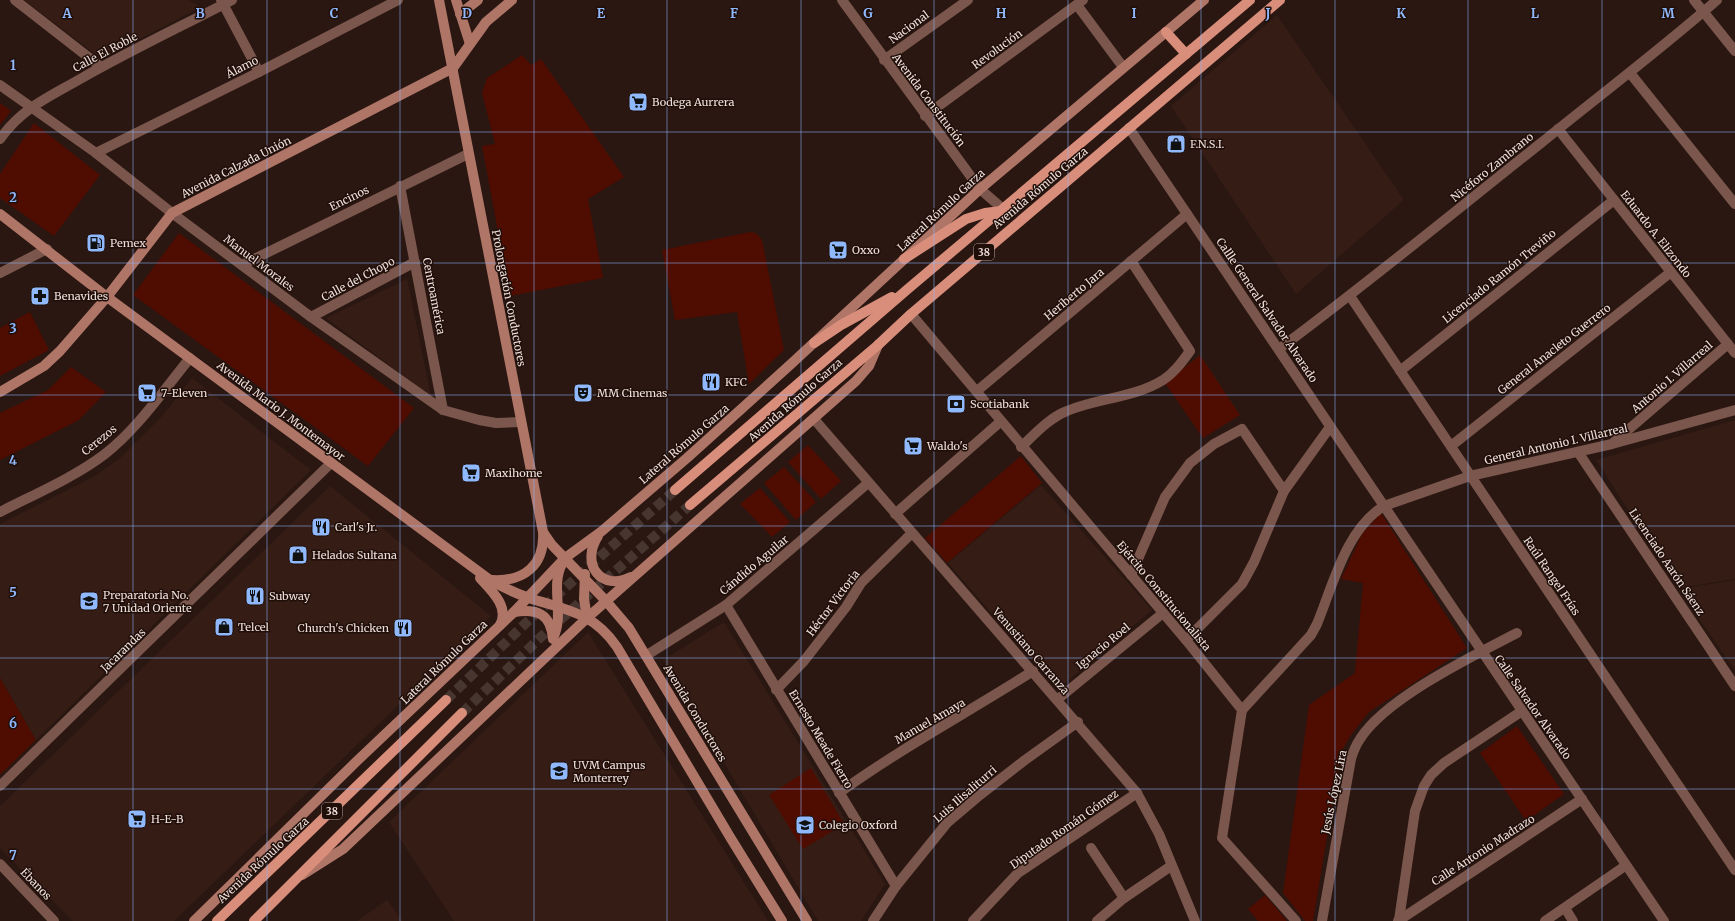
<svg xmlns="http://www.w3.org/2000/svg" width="1735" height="921" font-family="Merriweather,serif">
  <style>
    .built { fill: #351c15 }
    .green { fill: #4f0c00 }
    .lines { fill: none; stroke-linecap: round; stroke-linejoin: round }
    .primary-tunnel { stroke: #473530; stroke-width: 10; stroke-dasharray: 10 5; stroke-linecap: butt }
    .street { stroke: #7a564c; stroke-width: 10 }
    .secondary { stroke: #af7567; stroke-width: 10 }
    .primary { stroke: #d98e7b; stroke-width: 10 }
    .grid { fill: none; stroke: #8fb8fd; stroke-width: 1; stroke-opacity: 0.55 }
    .labels { text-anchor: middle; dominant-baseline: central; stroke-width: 3; stroke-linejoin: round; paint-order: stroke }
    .shield { fill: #200e09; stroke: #b0a09c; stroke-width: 1 }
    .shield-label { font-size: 10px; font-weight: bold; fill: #eddfdb }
    .street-label { font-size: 11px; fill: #eddfdb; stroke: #200e09 }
    .poi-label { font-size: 11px; fill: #eddfdb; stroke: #200e09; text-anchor: start }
    .grid-label { font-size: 13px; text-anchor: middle; font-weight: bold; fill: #8fb8fd; stroke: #200e09; stroke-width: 3; stroke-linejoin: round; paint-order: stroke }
  </style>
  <rect width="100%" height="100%" fill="#2a1712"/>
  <g class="built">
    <path d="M24 0H188L201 7 102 59Z"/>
    <path d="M1277 15 1404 200 1296 294 1171 106Z"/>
    <path d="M407 279 431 396 326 318Z"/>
    <path d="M192 378 311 470 36 740 0 678V524L95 476 120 458 163 415Z"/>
    <path d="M1735 420V579L1679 588 1596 460Z"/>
    <path d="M1041 485 1152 610 1058 689 948 563Z"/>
    <path d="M330 486 491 616 174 921H73L0 848V806Z"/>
    <path d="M1735 580V670L1678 589Z"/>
    <path d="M724 622 885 884 861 921H818L663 660Z"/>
    <path d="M588 632 768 921H454L389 822Z"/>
    <path d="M387 900 403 921H357Z"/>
  </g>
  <g class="green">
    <path d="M522 55 531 65 541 59 624 177 588 199 603 278 510 296 482 146 495 144 482 93 487 78Z"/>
    <path d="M0 103 11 111 0 125Z"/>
    <path d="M34 123 100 175 54 236 0 198V174Z"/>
    <path d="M750 232 756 233 762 240 784 350 749 384 737 312 675 320 662 250Z"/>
    <path d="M179 233 414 408 368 466 133 295Z"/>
    <path d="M30 312 49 350 0 376V328Z"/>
    <path d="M1200 355 1240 415 1203 438 1165 383Z"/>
    <path d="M71 367 106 392 79 420 0 460V413L48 390Z"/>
    <path d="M808 445 841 481 821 499 788 462Z"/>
    <path d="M1021 456 1042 483 947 563 925 538Z"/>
    <path d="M784 467 816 502 796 520 764 483Z"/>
    <path d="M760 488 790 522 772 537 740 504Z"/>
    <path d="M1381 513 1467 648 1369 712 1351 735 1341 752 1313 921H1305L1283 893 1309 705 1355 673 1363 583 1341 579 1362 534Z"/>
    <path d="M0 678 36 740 0 775Z"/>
    <path d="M1517 726 1564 794 1526 821 1480 753Z"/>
    <path d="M811 768 844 824 803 849 769 795Z"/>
    <path d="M1265 895 1287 921H1258L1248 909Z"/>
  </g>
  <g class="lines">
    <g class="primary-tunnel">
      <path d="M446 700 528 621 675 490"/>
      <path d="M462 713 542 636 690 505"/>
    </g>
    <g class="street">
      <path d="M15 0 101 67"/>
      <path d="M221 0 259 72"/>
      <path d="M842 0 980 189 1003 209"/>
      <path d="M1694 0 1735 51"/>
      <path d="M1077 5 1123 67"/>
      <path d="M884 60 968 0"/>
      <path d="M1630 73 1735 204"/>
      <path d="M0 85 96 153 172 213 311 317 443 410 479 420 496 423 521 422"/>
      <path d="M925 116 1083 0"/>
      <path d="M1129 128 1664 921"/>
      <path d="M1558 129 1735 353"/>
      <path d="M0 139C22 108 49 97 82 78 131 50 182 26 232 0"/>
      <path d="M96 153 259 72 398 0"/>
      <path d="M400 186 443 410"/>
      <path d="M242 265 468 154"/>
      <path d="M0 273 47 249"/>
      <path d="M1350 296 1735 870"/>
      <path d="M911 314 1186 640 1242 710 1222 838 1296 921"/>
      <path d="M311 317 415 262"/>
      <path d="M1279 349C1368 283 1454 212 1541 143 1600 95 1660 50 1717 0"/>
      <path d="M1400 371 1614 200"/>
      <path d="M977 391 1187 214"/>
      <path d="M814 419 1137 793 1159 834 1195 921"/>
      <path d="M1614 442 1728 344"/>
      <path d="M1451 446 1671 272"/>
      <path d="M1021 447C1035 434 1049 418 1067 411 1098 398 1134 398 1163 380 1174 373 1182 362 1190 351L1131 261"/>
      <path d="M1578 452 1735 686"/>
      <path d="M0 512C33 495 75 477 105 454 138 428 163 391 190 358"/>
      <path d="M895 514 1000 422"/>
      <path d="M1131 575 1165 497 1190 463 1214 444 1242 429 1284 491"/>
      <path d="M726 605 896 886"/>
      <path d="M1186 640 1242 584 1254 562 1284 491 1330 427"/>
      <path d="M647 655 726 605 868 483"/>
      <path d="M776 690 804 661 846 607 861 583 912 533"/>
      <path d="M1058 699 1163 613"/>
      <path d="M1242 710 1311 635 1317 624C1333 585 1346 529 1384 506L1470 476 1612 444 1735 410"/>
      <path d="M0 786 331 463"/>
      <path d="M839 793C901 748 969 712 1033 671"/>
      <path d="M1091 848 1124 898"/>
      <path d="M0 864 54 921"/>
      <path d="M1565 908 1573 921"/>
      <path d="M1399 920 1415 811 1424 786 1431 775 1444 763 1522 711"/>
      <path d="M873 921 896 886 947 823 980 795 1025 760 1078 722"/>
      <path d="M973 921 1018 873 1137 793"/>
      <path d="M1097 921 1124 898 1171 866"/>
      <path d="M1322 921 1351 759C1353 752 1356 745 1360 739 1386 698 1473 656 1517 633"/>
      <path d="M1398 921 1582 799"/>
      <path d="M1545 921 1625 866"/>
    </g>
    <g class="secondary">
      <path d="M439 0 543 532 552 545 606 601 629 628 807 921"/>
      <path d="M456 0 470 44"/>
      <path d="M460 14 478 0"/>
      <path d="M0 214 107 297 490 580C502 587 515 593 529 598 566 610 593 612 617 647L730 837 782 921"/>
      <path d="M0 392 44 366 60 351 107 297 172 213 453 68 486 22 512 0"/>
      <path d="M598 536C580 564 601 592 631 577"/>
      <path d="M585 574 584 599 587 618"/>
      <path d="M480 578C491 590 510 607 500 625"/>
      <path d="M492 580C524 582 545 565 543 532"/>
      <path d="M514 612C537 608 551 614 553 639"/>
      <path d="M553 638C565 614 550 587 562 564"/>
      <path d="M302 875 343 849 587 618 856 381 869 366 878 345"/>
      <path d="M194 921 358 760 514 612 565 558 602 531 687 458 791 364 980 189 1204 0"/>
    </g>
    <g class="primary">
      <path d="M1166 32 1186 54"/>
      <path d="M904 259 966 219 985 213 1001 211"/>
      <path d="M814 343 841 325 892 297"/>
      <path d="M675 490 909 288 1250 0"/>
      <path d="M690 505 878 345 911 314 1280 0"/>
      <path d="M217 921 446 700"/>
      <path d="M254 921 462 713"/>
    </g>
  </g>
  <path class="grid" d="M133 0V921M267 0V921M400 0V921M534 0V921M667 0V921M801 0V921M934 0V921M1068 0V921M1201 0V921M1335 0V921M1468 0V921M1602 0V921M0 132H1735M0 263H1735M0 395H1735M0 526H1735M0 658H1735M0 789H1735"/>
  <defs>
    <symbol id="supermarket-square" viewBox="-11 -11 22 22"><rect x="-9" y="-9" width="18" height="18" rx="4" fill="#8fb8fd" stroke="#200e09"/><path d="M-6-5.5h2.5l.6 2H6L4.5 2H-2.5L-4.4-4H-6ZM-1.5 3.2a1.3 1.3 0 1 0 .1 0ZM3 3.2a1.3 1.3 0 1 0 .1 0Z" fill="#111"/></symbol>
    <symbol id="shop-square" viewBox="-11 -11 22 22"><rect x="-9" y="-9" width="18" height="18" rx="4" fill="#8fb8fd" stroke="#200e09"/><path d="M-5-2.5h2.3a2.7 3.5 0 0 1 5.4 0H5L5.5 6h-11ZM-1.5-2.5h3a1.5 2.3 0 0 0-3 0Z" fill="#111"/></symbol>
    <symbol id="fuel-square" viewBox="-11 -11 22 22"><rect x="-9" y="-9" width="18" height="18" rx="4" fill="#8fb8fd" stroke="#200e09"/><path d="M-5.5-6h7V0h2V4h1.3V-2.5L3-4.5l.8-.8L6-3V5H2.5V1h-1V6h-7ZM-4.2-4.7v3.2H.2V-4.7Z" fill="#111"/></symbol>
    <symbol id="pharmacy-square" viewBox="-11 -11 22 22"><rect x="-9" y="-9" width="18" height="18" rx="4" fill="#8fb8fd" stroke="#200e09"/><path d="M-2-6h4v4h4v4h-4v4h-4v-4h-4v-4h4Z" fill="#111"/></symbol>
    <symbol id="restaurant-square" viewBox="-11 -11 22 22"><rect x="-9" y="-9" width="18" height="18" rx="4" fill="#8fb8fd" stroke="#200e09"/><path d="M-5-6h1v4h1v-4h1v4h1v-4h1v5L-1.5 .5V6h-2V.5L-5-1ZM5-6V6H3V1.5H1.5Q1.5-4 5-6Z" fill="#111"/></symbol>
    <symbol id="theatre-square" viewBox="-11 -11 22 22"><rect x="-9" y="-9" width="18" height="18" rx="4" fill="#8fb8fd" stroke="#200e09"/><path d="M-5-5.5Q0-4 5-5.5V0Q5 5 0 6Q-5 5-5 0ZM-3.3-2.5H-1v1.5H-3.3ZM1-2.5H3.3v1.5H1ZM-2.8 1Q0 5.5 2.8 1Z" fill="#111"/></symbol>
    <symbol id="bank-square" viewBox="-11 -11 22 22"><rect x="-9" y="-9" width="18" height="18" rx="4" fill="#8fb8fd" stroke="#200e09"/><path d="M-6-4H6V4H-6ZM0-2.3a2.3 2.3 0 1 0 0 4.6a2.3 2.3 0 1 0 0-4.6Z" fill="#111"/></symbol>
    <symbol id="school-square" viewBox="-11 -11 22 22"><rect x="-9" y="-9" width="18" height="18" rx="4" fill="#8fb8fd" stroke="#200e09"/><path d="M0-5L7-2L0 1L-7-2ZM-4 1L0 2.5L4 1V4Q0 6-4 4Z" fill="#111"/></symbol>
    <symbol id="university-square" viewBox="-11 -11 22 22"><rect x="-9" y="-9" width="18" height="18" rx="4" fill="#8fb8fd" stroke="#200e09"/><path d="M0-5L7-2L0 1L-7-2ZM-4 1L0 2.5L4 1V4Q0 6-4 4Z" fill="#111"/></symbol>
  </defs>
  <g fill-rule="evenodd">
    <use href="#supermarket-square" x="627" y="91" width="22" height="22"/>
    <use href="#shop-square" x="1165" y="133" width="22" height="22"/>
    <use href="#fuel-square" x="85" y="232" width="22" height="22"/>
    <use href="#supermarket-square" x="827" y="239" width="22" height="22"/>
    <use href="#pharmacy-square" x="29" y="285" width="22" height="22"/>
    <use href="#restaurant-square" x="700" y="371" width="22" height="22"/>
    <use href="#supermarket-square" x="136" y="382" width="22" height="22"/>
    <use href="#theatre-square" x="572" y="382" width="22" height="22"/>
    <use href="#bank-square" x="945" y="393" width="22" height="22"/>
    <use href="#supermarket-square" x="902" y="435" width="22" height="22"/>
    <use href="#supermarket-square" x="460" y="462" width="22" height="22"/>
    <use href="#restaurant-square" x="310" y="516" width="22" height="22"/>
    <use href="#shop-square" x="287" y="544" width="22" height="22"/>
    <use href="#restaurant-square" x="244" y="585" width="22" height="22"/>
    <use href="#school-square" x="78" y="590" width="22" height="22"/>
    <use href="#shop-square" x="213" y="616" width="22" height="22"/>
    <use href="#restaurant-square" x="392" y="617" width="22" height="22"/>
    <use href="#university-square" x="548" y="760" width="22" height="22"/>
    <use href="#supermarket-square" x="126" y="808" width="22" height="22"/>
    <use href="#school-square" x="794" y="814" width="22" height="22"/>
  </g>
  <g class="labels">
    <g class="shield">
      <rect x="974" y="244" width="20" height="16" rx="3"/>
      <rect x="322" y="803" width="20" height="16" rx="3"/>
    </g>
    <g class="shield-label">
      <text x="984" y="252">38</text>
      <text x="332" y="811">38</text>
    </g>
    <g class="street-label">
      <text transform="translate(909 27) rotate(-36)">Nacional</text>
      <text transform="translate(997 49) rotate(-36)">Revolución</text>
      <text transform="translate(105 52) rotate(-28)">Calle El Roble</text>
      <text transform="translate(242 67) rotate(-27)">Álamo</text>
      <text transform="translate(929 100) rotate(53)">Avenida Constitución</text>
      <text transform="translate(236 167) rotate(-27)">Avenida Calzada Unión</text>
      <text transform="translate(1492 167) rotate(-39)">Nicéforo Zambrano</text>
      <text transform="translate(1040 188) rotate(-40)">Avenida Rómulo Garza</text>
      <text transform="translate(349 198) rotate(-26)">Encinos</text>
      <text transform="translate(941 210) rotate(-43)">Lateral Rómulo Garza</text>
      <text transform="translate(1656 234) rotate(52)">Eduardo A. Elizondo</text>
      <text transform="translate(259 263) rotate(37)">Manuel Morales</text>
      <text transform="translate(1499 276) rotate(-39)">Licenciado Ramón Treviño</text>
      <text transform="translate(358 279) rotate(-28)">Calle del Chopo</text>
      <text transform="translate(1074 294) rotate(-40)">Heriberto Jara</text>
      <text transform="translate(434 296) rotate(79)">Centroamérica</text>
      <text transform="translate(509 298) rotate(79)">Prolongación Conductores</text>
      <text transform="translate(1267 310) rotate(56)">Callle General Salvador Alvarado</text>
      <text transform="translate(1554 349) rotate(-38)">General Anacleto Guerrero</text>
      <text transform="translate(1672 377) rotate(-41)">Antonio I. Villarreal</text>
      <text transform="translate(795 400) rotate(-41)">Avenida Rómulo Garza</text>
      <text transform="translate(281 411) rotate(37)">Avenida Mario J. Montemayor</text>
      <text transform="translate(99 440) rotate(-39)">Cerezos</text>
      <text transform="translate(684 444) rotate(-41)">Lateral Rómulo Garza</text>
      <text transform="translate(1556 444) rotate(-13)">General Antonio I. Villarreal</text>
      <text transform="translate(1667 562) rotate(56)">Licenciado Aarón Sáenz</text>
      <text transform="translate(754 565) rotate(-40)">Cándido Aguilar</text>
      <text transform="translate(1552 576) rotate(56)">Raúl Rangel Frías</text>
      <text transform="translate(1164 596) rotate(50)">Ejército Constitucionalista</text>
      <text transform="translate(833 603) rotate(-53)">Héctor Victoria</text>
      <text transform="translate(1103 646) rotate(-39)">Ignacio Roel</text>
      <text transform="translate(123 650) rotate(-44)">Jacarandas</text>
      <text transform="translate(1031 651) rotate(49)">Venustiano Carranza</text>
      <text transform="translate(444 662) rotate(-44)">Lateral Rómulo Garza</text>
      <text transform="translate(1533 707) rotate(55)">Calle Salvador Alvarado</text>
      <text transform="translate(695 713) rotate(59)">Avenida Conductores</text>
      <text transform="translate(930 721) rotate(-30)">Manuel Amaya</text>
      <text transform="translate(821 739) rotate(59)">Ernesto Meade Fierro</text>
      <text transform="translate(1334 792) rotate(-78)">Jesús López Lira</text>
      <text transform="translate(965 794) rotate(-41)">Luis Ilisaliturri</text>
      <text transform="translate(1064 829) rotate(-35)">Diputado Román Gómez</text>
      <text transform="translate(1483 850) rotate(-33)">Calle Antonio Madrazo</text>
      <text transform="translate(263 860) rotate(-43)">Avenida Rómulo Garza</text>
      <text transform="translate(36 884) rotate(46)">Ébanos</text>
    </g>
    <g class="poi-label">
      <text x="652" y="102">Bodega Aurrera</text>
      <text x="1190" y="144">F.N.S.I.</text>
      <text x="110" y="243">Pemex</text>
      <text x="852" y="250">Oxxo</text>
      <text x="54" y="296">Benavides</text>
      <text x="725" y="382">KFC</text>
      <text x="161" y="393">7-Eleven</text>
      <text x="597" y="393">MM Cinemas</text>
      <text x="970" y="404">Scotiabank</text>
      <text x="927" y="446">Waldo's</text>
      <text x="485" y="473">Maxihome</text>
      <text x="335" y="527">Carl's Jr.</text>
      <text x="312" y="555">Helados Sultana</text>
      <text x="103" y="595">Preparatoria No.<tspan x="103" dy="13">7 Unidad Oriente</tspan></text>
      <text x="269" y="596">Subway</text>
      <text x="238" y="627">Telcel</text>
      <text x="389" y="628" text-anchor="end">Church's Chicken</text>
      <text x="573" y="765">UVM Campus<tspan x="573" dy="13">Monterrey</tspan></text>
      <text x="151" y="819">H-E-B</text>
      <text x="819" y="825">Colegio Oxford</text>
    </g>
  </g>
  <g class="grid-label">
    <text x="67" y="18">A</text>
    <text x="200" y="18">B</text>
    <text x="334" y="18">C</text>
    <text x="467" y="18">D</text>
    <text x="601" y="18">E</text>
    <text x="734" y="18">F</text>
    <text x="868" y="18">G</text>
    <text x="1001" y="18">H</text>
    <text x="1134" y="18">I</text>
    <text x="1268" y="18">J</text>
    <text x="1401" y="18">K</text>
    <text x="1535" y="18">L</text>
    <text x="1668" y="18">M</text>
    <text x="13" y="70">1</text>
    <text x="13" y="202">2</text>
    <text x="13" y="333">3</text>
    <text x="13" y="465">4</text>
    <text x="13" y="597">5</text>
    <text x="13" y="728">6</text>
    <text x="13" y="860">7</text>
  </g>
</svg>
